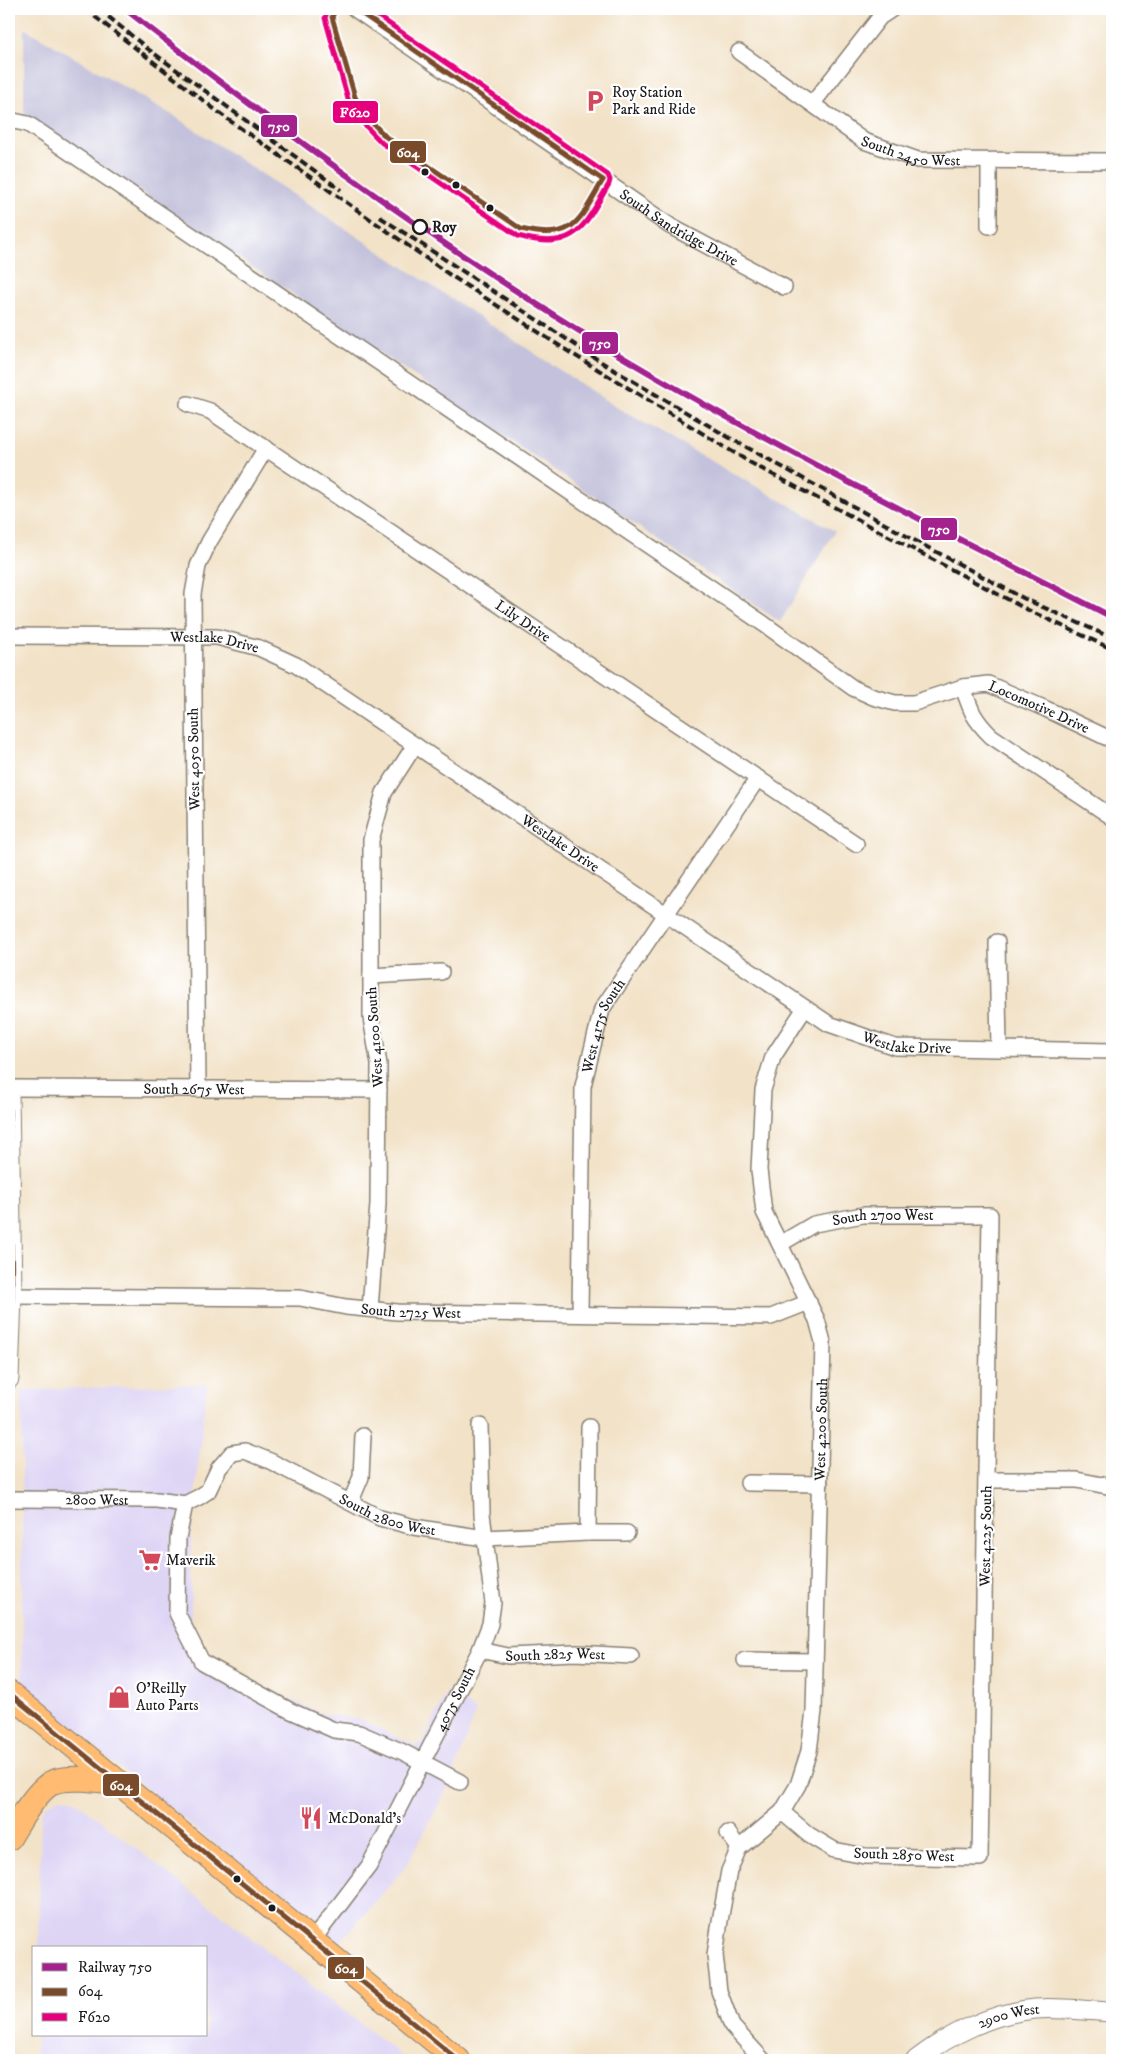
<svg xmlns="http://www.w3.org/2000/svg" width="1121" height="2069" font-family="'IM FELL DW Pica',serif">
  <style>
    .built { fill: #ded5f5 }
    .industrial { fill: #c3c1db }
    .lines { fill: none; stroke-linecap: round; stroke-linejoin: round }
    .minor-casing { stroke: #877f72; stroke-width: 18 }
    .tertiary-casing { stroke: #877f72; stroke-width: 21 }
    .primary-casing { stroke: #877f72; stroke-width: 26 }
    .minor { stroke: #fff; stroke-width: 15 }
    .tertiary { stroke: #fff; stroke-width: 19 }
    .primary { stroke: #ffbb71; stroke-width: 24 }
    .rail { stroke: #1c1c1c; stroke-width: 4; stroke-dasharray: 8 4; stroke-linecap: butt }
    .bus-1-casing { stroke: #fff; stroke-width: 9 }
    .bus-2-casing { stroke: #fff; stroke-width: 9 }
    .bus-1 { stroke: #7a4b2a; stroke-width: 5 }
    .bus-2 { stroke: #e5007d; stroke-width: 5 }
    .rail-1-casing { stroke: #fff; stroke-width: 10 }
    .rail-1 { stroke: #a4228e; stroke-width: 6 }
    .bus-dot { fill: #1c1c1c; stroke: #fff; stroke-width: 2 }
    .stop-dot { fill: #fff; stroke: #1c1c1c; stroke-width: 2.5 }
    .labels { text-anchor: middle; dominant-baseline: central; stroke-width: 4.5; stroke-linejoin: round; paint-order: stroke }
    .poi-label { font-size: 15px; fill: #1c1c1c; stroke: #fff; text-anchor: start }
    .street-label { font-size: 15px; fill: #1c1c1c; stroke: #fff }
    .stop-label { font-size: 15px; font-weight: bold; fill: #1c1c1c; stroke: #fff; text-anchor: start }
    .line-badge { stroke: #fff; stroke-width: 2 }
    .badge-label { font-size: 14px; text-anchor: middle; font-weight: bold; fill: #fff }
  </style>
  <rect width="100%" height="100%" fill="#fff"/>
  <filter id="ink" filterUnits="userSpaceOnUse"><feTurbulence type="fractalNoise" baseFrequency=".02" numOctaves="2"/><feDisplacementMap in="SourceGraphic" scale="10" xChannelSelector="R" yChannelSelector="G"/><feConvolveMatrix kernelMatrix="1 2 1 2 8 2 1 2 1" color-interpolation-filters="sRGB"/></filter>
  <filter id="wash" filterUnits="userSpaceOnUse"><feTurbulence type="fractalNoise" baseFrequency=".0096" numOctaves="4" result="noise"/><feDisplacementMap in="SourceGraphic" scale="20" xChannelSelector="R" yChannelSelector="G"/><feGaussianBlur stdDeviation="1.12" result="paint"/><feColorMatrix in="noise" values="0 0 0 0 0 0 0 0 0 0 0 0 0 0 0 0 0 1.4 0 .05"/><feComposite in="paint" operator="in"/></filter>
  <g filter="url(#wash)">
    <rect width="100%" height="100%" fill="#f2e2c7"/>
    <g class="built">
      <path d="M207 1384 191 1533V1623L208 1653 238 1674 285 1698 325 1714 359 1719 414 1745 423 1742 447 1692 476 1711 451 1781 407 1865 339 1944 22 1689V1390Z"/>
      <path d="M60 1798 73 1799 407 2060H36V2035H206V1948H38L41 1815 47 1804Z"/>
    </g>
    <path class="industrial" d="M24 28 174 116 616 407 835 531 780 622 24 113Z"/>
  </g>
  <g filter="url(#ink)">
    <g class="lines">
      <defs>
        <g id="minor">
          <path id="s1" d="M355 9 670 226 784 287"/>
          <path id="s2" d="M739 52 864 141 918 160 1112 161"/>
          <path d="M813 103 880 17 892 9"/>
          <path d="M9 120 28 124 764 624 853 688 873 697 895 703H914L963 687C971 711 973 718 991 736L1112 817"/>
          <path d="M989 161V226"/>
          <path id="s3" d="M188 404 210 411 856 844"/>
          <path id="s4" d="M9 636 217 637 259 648 296 665 829 1024 895 1047 1112 1051"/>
          <path id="s5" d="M963 687 988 684 1046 709 1112 740"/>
          <path d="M997 942 999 1048"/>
          <path d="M371 976 441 972"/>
          <path id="s6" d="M9 1088 379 1090"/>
          <path d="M198 1089 193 594 198 566 209 542 266 448"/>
          <path id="s7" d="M780 1244 814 1224 863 1215H990L980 1858 865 1856 834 1850 809 1835 782 1812"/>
          <path id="s8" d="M12 1296 300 1298 346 1307 397 1312 771 1317 809 1302"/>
          <path d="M370 1309 378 1204 379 1064 371 1018V840L384 793 415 745"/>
          <path id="s9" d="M580 1314 583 1086 602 1009 758 778"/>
          <path d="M987 1480H1077L1112 1487"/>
          <path d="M748 1483 820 1484"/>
          <path id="s10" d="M9 1499 157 1500 185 1504"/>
          <path d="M351 1501 361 1477 363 1436"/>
          <path id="s11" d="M185 1504 199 1497 208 1491 219 1468 232 1453 245 1451 270 1461 380 1518 414 1527 484 1538 588 1533H627"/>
          <path d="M185 1504 178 1538 177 1613 202 1662 289 1710 334 1730 359 1733 403 1752 460 1782"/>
          <path d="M588 1533 589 1427"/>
          <path id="s12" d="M480 1650 508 1656 575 1653 631 1656"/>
          <path d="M745 1660 815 1661"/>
          <path d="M728 1833 739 1848"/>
          <path id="s13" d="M312 1941 369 1866 480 1650 490 1624 493 1603 482 1514 480 1426"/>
          <path id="s14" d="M763 2060 732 2026 719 1991 715 1955 720 1921 729 1871 739 1848 782 1812 798 1785 809 1751 814 1711 823 1342 817 1320 764 1212 759 1170 763 1090 773 1057 805 1008"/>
        </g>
        <g id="tertiary">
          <path d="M9 1092 12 1296 9 1379"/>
          <path id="s15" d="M916 2060C950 2034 992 2013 1035 2009 1060 2007 1087 2011 1112 2012"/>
        </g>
        <g id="primary">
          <path d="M9 1693 458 2060"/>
          <path d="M9 1838C20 1820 34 1794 51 1783 64 1775 101 1780 116 1783"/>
        </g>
      </defs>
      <use href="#minor" class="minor-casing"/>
      <use href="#tertiary" class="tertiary-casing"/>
      <use href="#primary" class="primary-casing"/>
      <use href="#minor" class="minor"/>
      <use href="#tertiary" class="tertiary"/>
      <use href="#primary" class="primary"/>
      <g class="rail">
        <path d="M85 9 226 118 450 275 566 350 751 463 1026 609 1112 649"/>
        <path d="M99 9 148 49 341 190"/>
        <path d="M380 217 609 367 730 438 912 539 1025 599 1112 638"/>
      </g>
      <defs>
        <g id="bus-1">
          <path d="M336 9 332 17 355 97 365 115 386 137 521 229C574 242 579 221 603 180"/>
          <path d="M355 9 603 180"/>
          <path d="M9 1092 12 1296 9 1379"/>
          <path d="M9 1693 458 2060"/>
        </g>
        <path id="bus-2" d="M328 9 325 18 348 99 360 120 382 143 518 236C575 252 583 228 609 184L610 180 608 175 368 9"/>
      </defs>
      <use href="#bus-1" class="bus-1-casing"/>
      <use href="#bus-2" class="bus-2-casing"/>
      <use href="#bus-1" class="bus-1"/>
      <use href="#bus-2" class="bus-2"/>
      <defs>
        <path id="rail-1" d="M125 9C282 131 442 248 612 351 774 448 944 531 1112 617"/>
      </defs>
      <use href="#rail-1" class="rail-1-casing"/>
      <use href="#rail-1" class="rail-1"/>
    </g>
  </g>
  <defs>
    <symbol id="parking-bare" viewBox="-9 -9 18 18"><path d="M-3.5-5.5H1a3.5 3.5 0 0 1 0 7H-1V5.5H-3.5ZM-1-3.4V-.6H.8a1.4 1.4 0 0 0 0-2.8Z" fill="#d1495b" stroke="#fff" stroke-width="2.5" paint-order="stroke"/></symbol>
    <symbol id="supermarket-bare" viewBox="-9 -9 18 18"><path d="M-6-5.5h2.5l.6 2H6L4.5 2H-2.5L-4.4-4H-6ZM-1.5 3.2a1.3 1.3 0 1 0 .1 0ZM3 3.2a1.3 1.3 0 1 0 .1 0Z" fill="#d1495b" stroke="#fff" stroke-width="2.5" paint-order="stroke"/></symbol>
    <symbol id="shop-bare" viewBox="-9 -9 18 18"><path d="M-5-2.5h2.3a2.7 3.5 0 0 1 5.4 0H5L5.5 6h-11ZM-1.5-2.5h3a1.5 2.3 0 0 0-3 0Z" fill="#d1495b" stroke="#fff" stroke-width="2.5" paint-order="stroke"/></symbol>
    <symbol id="restaurant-bare" viewBox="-9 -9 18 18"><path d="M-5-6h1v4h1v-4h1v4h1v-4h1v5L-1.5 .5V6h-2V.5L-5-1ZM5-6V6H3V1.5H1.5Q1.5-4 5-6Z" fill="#d1495b" stroke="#fff" stroke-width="2.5" paint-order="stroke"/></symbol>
  </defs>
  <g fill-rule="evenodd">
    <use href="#parking-bare" x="579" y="85" width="32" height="32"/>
    <use href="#supermarket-bare" x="134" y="1544" width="32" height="32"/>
    <use href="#shop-bare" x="103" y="1681" width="32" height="32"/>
    <use href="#restaurant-bare" x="295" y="1802" width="32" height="32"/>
  </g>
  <g class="bus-dot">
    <circle cx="425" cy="172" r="4.5"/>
    <circle cx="456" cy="185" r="4.5"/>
    <circle cx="490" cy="208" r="4.5"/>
    <circle cx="237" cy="1879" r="4.5"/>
    <circle cx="272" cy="1908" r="4.5"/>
  </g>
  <circle class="stop-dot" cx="420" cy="227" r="7"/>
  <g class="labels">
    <g class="poi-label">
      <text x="612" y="92">Roy Station<tspan x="612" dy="17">Park and Ride</tspan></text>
      <text x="166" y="1560">Maverik</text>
      <text x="136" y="1688">O'Reilly<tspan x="136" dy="17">Auto Parts</tspan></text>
      <text x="328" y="1818">McDonald's</text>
    </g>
    <g class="street-label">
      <text stroke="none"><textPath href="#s2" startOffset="202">South 2450 West</textPath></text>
      <text stroke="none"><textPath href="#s1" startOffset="391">South Sandridge Drive</textPath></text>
      <text stroke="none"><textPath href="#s3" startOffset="400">Lily Drive</textPath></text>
      <text stroke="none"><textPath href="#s4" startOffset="206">Westlake Drive</textPath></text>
      <text stroke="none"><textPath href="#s5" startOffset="81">Locomotive Drive</textPath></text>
      <text transform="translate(194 759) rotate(-91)">West 4050 South</text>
      <text stroke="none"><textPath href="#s4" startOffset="611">Westlake Drive</textPath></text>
      <text stroke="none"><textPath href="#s9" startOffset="292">West 4175 South</textPath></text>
      <text transform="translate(375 1037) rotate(-94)">West 4100 South</text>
      <text stroke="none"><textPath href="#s4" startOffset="1016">Westlake Drive</textPath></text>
      <text stroke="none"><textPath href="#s6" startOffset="185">South 2675 West</textPath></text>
      <text stroke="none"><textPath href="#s7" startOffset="109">South 2700 West</textPath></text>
      <text stroke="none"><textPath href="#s8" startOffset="400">South 2725 West</textPath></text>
      <text stroke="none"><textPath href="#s14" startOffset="675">West 4200 South</textPath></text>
      <text stroke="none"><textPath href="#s10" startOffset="88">2800 West</textPath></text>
      <text stroke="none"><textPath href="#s11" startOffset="242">South 2800 West</textPath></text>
      <text transform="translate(986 1536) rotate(-89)">West 4225 South</text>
      <text stroke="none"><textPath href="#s12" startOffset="76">South 2825 West</textPath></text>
      <text stroke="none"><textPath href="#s13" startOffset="282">4075 South</textPath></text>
      <text transform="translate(904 1855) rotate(2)">South 2850 West</text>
      <text stroke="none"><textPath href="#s15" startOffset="104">2900 West</textPath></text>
    </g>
    <g class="stop-label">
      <text x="432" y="227">Roy</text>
    </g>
  </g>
  <g class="line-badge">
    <rect x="332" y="100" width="47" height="24" rx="5" fill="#e5007d"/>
    <rect x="260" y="114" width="38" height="24" rx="5" fill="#a4228e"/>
    <rect x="389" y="140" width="38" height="24" rx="5" fill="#7a4b2a"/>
    <rect x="581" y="331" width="38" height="24" rx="5" fill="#a4228e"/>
    <rect x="920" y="517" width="38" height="24" rx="5" fill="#a4228e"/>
    <rect x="102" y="1773" width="38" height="24" rx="5" fill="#7a4b2a"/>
    <rect x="327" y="1956" width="38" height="24" rx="5" fill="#7a4b2a"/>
  </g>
  <g class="badge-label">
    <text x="355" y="117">F620</text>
    <text x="279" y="131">750</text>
    <text x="408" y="157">604</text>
    <text x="600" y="348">750</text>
    <text x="939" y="534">750</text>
    <text x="121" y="1790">604</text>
    <text x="346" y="1973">604</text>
  </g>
  <rect width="1121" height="2069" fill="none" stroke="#fff" stroke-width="30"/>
  <rect x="32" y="1946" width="175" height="90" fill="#ffffff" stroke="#a4a4a4"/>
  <rect x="42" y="1963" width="25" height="8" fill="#a4228e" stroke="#a4a4a4"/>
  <text x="78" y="1972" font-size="15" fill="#1c1c1c">Railway 750</text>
  <rect x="42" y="1988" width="25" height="8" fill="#7a4b2a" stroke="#a4a4a4"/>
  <text x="78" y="1996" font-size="15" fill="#1c1c1c">604</text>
  <rect x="42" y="2013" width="25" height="8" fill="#e5007d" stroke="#a4a4a4"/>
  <text x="78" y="2022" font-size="15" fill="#1c1c1c">F620</text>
</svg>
